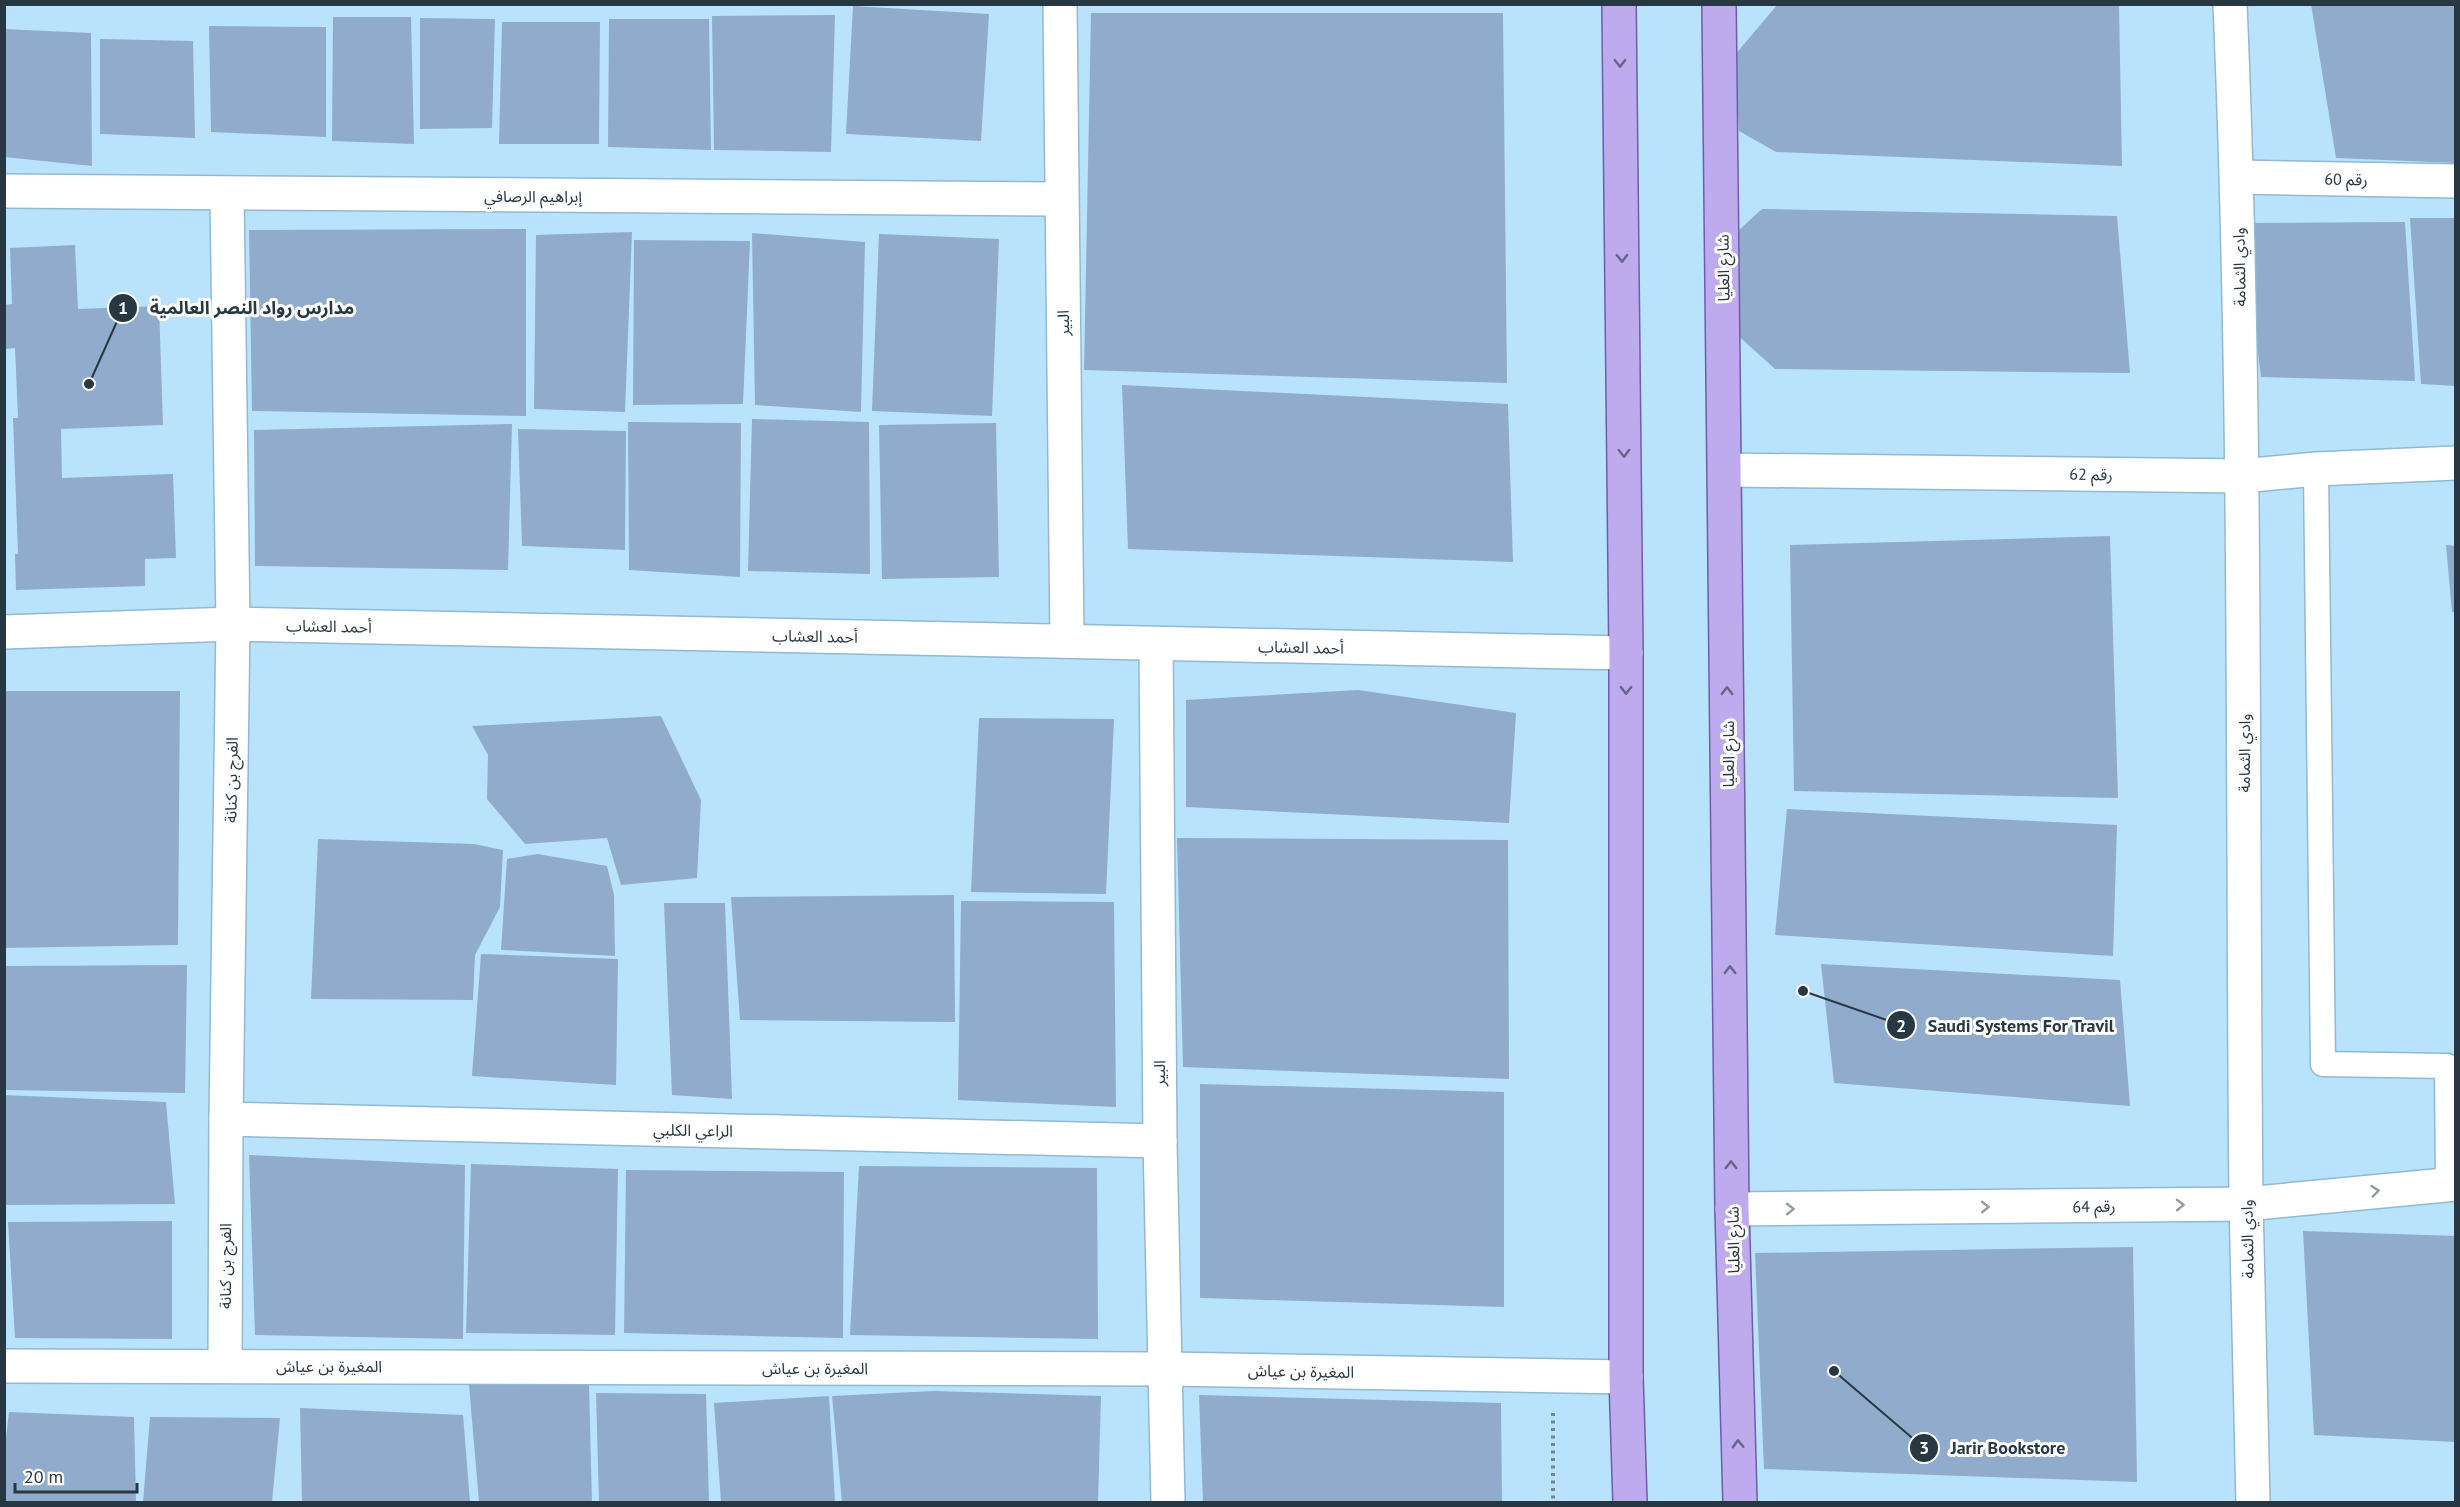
<svg xmlns="http://www.w3.org/2000/svg" width="2460" height="1507" font-family="'PT Sans','Noto Sans Arabic',sans-serif">
  <style>
    .building { fill: #91abcc }
    .lines { fill: none; stroke-linecap: round; stroke-linejoin: round }
    .service-casing { stroke: #91b9d1; stroke-width: 27 }
    .minor-casing { stroke: #91b9d1; stroke-width: 36 }
    .primary-casing { stroke: #6d5eaa; stroke-width: 36 }
    .path { stroke: #6c8899; stroke-width: 4; stroke-dasharray: 3 4.5; stroke-linecap: butt }
    .service { stroke: #fff; stroke-width: 24 }
    .minor { stroke: #fff; stroke-width: 33 }
    .primary { stroke: #beabee; stroke-width: 33 }
    .oneway { stroke: #646687 }
    .oneway2 { stroke: #949ca0 }
    .labels { text-anchor: middle; dominant-baseline: central; stroke-width: 6; stroke-linejoin: round; paint-order: stroke }
    .street-label { font-size: 16px; fill: #283842; stroke: #fdfdfd }
    .leader { fill: none; stroke: #283842; stroke-width: 2 }
    .callout-dot { fill: #283842; stroke: #fdfdfd; stroke-width: 2 }
    .mark-label { font-size: 18px; text-anchor: middle; font-weight: bold; fill: #fff }
    .callout-label { font-size: 18px; text-anchor: middle; font-weight: bold; fill: #283842; stroke: #fdfdfd; stroke-width: 6; stroke-linejoin: round; paint-order: stroke }
  </style>
  <rect width="100%" height="100%" fill="#b9e3fc"/>
  <g class="building">
    <path d="M2311 4H2456V163L2336 158Z"/>
    <path d="M1777 5H2119L2122 166 1776 152 1739 131 1734 56Z"/>
    <path d="M853 6 989 14 981 141 846 134Z"/>
    <path d="M1091 13H1503L1507 383 1084 370Z"/>
    <path d="M835 15 831 152 714 150 712 16Z"/>
    <path d="M333 17H411L414 144 332 141Z"/>
    <path d="M420 18 495 19 492 128 420 129Z"/>
    <path d="M609 19H709L711 150 608 147Z"/>
    <path d="M502 22H600L599 144H499Z"/>
    <path d="M209 26 326 27V137L211 132Z"/>
    <path d="M4 29 91 33 92 166 4 157Z"/>
    <path d="M100 39 193 41 195 138 100 134Z"/>
    <path d="M1762 209 2117 216 2130 373 1775 369 1734 332 1728 240Z"/>
    <path d="M2410 218H2456V386L2421 384Z"/>
    <path d="M2405 222 2415 381 2261 377 2242 223Z"/>
    <path d="M526 229V416L252 411 249 230Z"/>
    <path d="M632 232 625 412 534 409 536 235Z"/>
    <path d="M752 233 865 242 861 412 755 405Z"/>
    <path d="M879 234 999 239 992 416 872 411Z"/>
    <path d="M634 240 750 241 743 404 633 405Z"/>
    <path d="M75 245 78 309 159 306 163 425 61 429 62 478 173 474 176 558 145 559V586L16 590 15 554H18L13 418H18L15 348 5 349 4 323V305L12 304 10 248Z"/>
    <path d="M1122 385 1508 404 1513 562 1128 549Z"/>
    <path d="M752 419 869 422 870 574 748 571Z"/>
    <path d="M628 422 741 423 740 577 629 570Z"/>
    <path d="M996 423 999 577 882 579 879 425Z"/>
    <path d="M512 424 508 570 255 566 254 430Z"/>
    <path d="M518 429 626 431 625 550 522 546Z"/>
    <path d="M2110 536 2118 798 1794 791 1790 545Z"/>
    <path d="M2446 545 2456 546V612H2452Z"/>
    <path d="M1358 690 1516 713 1509 823 1186 807V700Z"/>
    <path d="M4 691H180L178 945 4 948Z"/>
    <path d="M661 716 701 800 697 878 621 885 607 838 525 844 487 799 488 755 472 726Z"/>
    <path d="M979 718 1114 719 1106 894 971 892Z"/>
    <path d="M1787 809 2117 825 2113 956 1775 935Z"/>
    <path d="M1177 838 1508 840 1509 1079 1183 1067Z"/>
    <path d="M318 839 474 844 503 850 500 907 475 955 473 1000 311 999Z"/>
    <path d="M538 854 607 866 614 895 615 956 501 950 507 859Z"/>
    <path d="M954 895 955 1022 740 1020 731 897Z"/>
    <path d="M961 901 1114 902 1116 1107 958 1100Z"/>
    <path d="M664 903H725L732 1099 672 1095Z"/>
    <path d="M481 954 618 959 616 1085 472 1076Z"/>
    <path d="M1821 964 2120 980 2130 1106 1834 1083Z"/>
    <path d="M187 965 185 1093 4 1090V966Z"/>
    <path d="M1200 1084 1504 1092V1307L1200 1298Z"/>
    <path d="M4 1095 166 1102 175 1204 6 1205Z"/>
    <path d="M249 1155 465 1165 463 1339 255 1335Z"/>
    <path d="M471 1164 618 1169 615 1335 466 1333Z"/>
    <path d="M859 1166 1097 1168 1098 1339 850 1335Z"/>
    <path d="M626 1170 844 1172 843 1338 624 1333Z"/>
    <path d="M172 1221V1339L15 1338 8 1222Z"/>
    <path d="M2303 1231 2456 1236V1442L2314 1435Z"/>
    <path d="M2133 1247 2137 1482 1764 1469 1755 1253Z"/>
    <path d="M589 1384 592 1502H479L469 1385Z"/>
    <path d="M933 1391 1101 1396 1098 1502H842L832 1396Z"/>
    <path d="M596 1393 706 1394 709 1502H599Z"/>
    <path d="M1199 1395 1501 1403 1502 1502H1203Z"/>
    <path d="M829 1396 835 1502H721L714 1403Z"/>
    <path d="M300 1408 463 1415 470 1502H302Z"/>
    <path d="M9 1412 134 1417 136 1502H4V1455Z"/>
    <path d="M150 1417 280 1418 272 1502H143Z"/>
  </g>
  <g class="lines">
    <defs>
      <path id="service" d="M2316 469 2323 1064 2447 1066 2448 1184"/>
      <g id="minor">
        <path d="M1060 4 1067 641"/>
        <path d="M2230 4C2247 403 2242 802 2246 1201 2248 1302 2251 1402 2253 1502"/>
        <path d="M2237 177 2456 181"/>
        <path d="M4 191 1061 199"/>
        <path d="M1726 470 2242 476 2316 469 2456 463"/>
        <path d="M4 632 233 624 1626 653"/>
        <path d="M1156 644 1160 1141 1168 1502"/>
        <path d="M226 1119 1160 1141"/>
        <path d="M1732 1209 2246 1204 2456 1184"/>
        <path d="M4 1366 1166 1369 1626 1377"/>
        <path d="M225 1366 226 1119 233 624 227 194"/>
      </g>
      <g id="primary">
        <path d="M1619 4 1626 653V1377L1630 1502"/>
        <path d="M1719 4 1732 1209 1740 1502"/>
      </g>
    </defs>
    <use href="#service" class="service-casing"/>
    <use href="#minor" class="minor-casing"/>
    <use href="#primary" class="primary-casing"/>
    <path class="path" d="M1553 1413V1502"/>
    <use href="#service" class="service"/>
    <use href="#minor" class="minor"/>
    <use href="#primary" class="primary"/>
  </g>
  <defs><path id="oneway-chevron" d="M-2-3.5L2.5 0L-2 3.5" fill="none" stroke-width="1.6" stroke-linecap="round" stroke-linejoin="round" transform="scale(1.5)"/></defs>
  <g class="oneway">
    <use href="#oneway-chevron" transform="translate(1620 63) rotate(89)"/>
    <use href="#oneway-chevron" transform="translate(1622 258) rotate(89)"/>
    <use href="#oneway-chevron" transform="translate(1624 453) rotate(89)"/>
    <use href="#oneway-chevron" transform="translate(1626 690) rotate(90)"/>
    <use href="#oneway-chevron" transform="translate(1727 691) rotate(-90)"/>
    <use href="#oneway-chevron" transform="translate(1730 970) rotate(-90)"/>
    <use href="#oneway-chevron" transform="translate(1731 1165) rotate(-90)"/>
    <use href="#oneway-chevron" transform="translate(1738 1444) rotate(-92)"/>
  </g>
  <g class="oneway2">
    <use href="#oneway-chevron" transform="translate(2375 1191) rotate(-6)"/>
    <use href="#oneway-chevron" transform="translate(2180 1205) rotate(-1)"/>
    <use href="#oneway-chevron" transform="translate(1985 1207) rotate(-1)"/>
    <use href="#oneway-chevron" transform="translate(1790 1209) rotate(-1)"/>
  </g>
  <g class="labels">
    <g class="street-label">
      <text transform="translate(2346 179) rotate(1)">رقم 60</text>
      <text x="533" y="196">إبراهيم الرصافي</text>
      <text transform="translate(2239 267) rotate(-91)">وادي الثمامة</text>
      <text transform="translate(1723 268) rotate(-91)">شارع العليا</text>
      <text transform="translate(1063 323) rotate(-91)">البير</text>
      <text transform="translate(2091 474) rotate(1)">رقم 62</text>
      <text transform="translate(329 626) rotate(1)">أحمد العشاب</text>
      <text transform="translate(815 636) rotate(1)">أحمد العشاب</text>
      <text transform="translate(1301 647) rotate(1)">أحمد العشاب</text>
      <text transform="translate(2244 753) rotate(-90)">وادي الثمامة</text>
      <text transform="translate(1728 754) rotate(-90)">شارع العليا</text>
      <text transform="translate(231 780) rotate(-89)">الفرج بن كنانة</text>
      <text transform="translate(1159 1073) rotate(-90)">البير</text>
      <text transform="translate(693 1130) rotate(1)">الراعي الكلبي</text>
      <text transform="translate(2094 1206) rotate(-1)">رقم 64</text>
      <text transform="translate(2247 1239) rotate(-91)">وادي الثمامة</text>
      <text transform="translate(1733 1240) rotate(-91)">شارع العليا</text>
      <text transform="translate(225 1266) rotate(-90)">الفرج بن كنانة</text>
      <text x="329" y="1366">المغيرة بن عياش</text>
      <text x="815" y="1368">المغيرة بن عياش</text>
      <text transform="translate(1301 1371) rotate(1)">المغيرة بن عياش</text>
    </g>
  </g>
  <path class="leader" d="M89 384L123 308M1803 991L1901 1025M1834 1371L1924 1448"/>
  <g class="callout-dot">
    <circle cx="89" cy="384" r="6"/>
    <circle cx="1803" cy="991" r="6"/>
    <circle cx="1834" cy="1371" r="6"/>
    <circle cx="123" cy="308" r="15"/>
    <circle cx="1901" cy="1025" r="15"/>
    <circle cx="1924" cy="1448" r="15"/>
  </g>
  <g class="mark-label">
    <text x="123" y="314">1</text>
    <text x="1901" y="1032">2</text>
    <text x="1924" y="1454">3</text>
  </g>
  <g class="callout-label">
    <text x="252" y="314">مدارس رواد النصر العالمية</text>
    <text x="2021" y="1032">Saudi Systems For Travil</text>
    <text x="2008" y="1454">Jarir Bookstore</text>
  </g>
  <rect width="2460" height="1507" fill="none" stroke="#283842" stroke-width="12"/>
  <path d="M15 1483v9h122v-9" fill="none" stroke="#283842" stroke-width="3"/>
  <text x="24" y="1483" font-size="18" fill="#283842" stroke="#fdfdfd" stroke-width="4.5" paint-order="stroke">20 m</text>
</svg>
